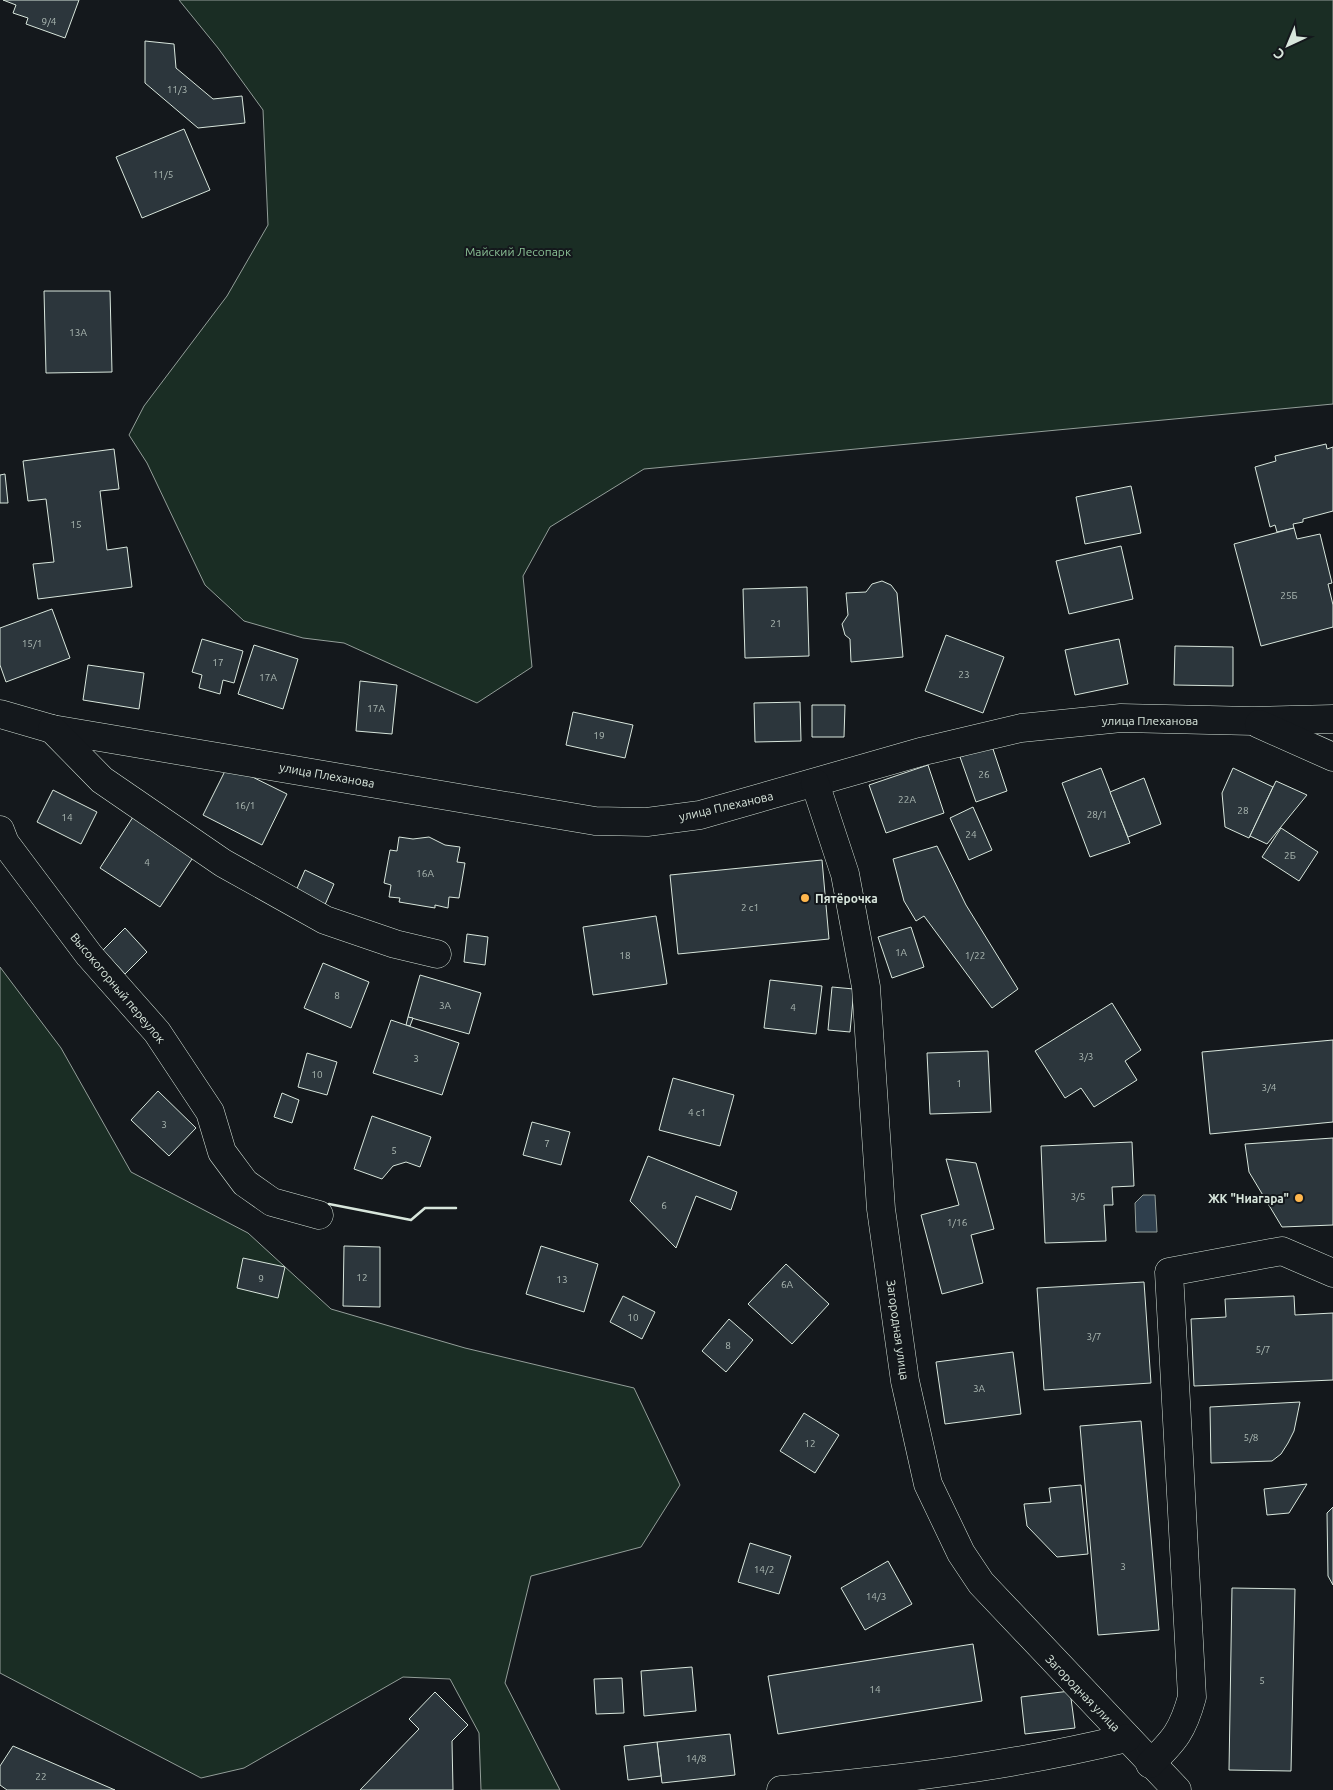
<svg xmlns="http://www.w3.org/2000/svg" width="1333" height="1790" font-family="Ubuntu,sans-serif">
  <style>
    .green { fill: #1a2d24; stroke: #939e99 }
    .water { fill: #2f3f4d; stroke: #939e99 }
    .building { fill: #2c363c; stroke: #d8e6dc }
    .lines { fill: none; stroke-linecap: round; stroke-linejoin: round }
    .minor-casing { stroke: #d8e6dc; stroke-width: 29 }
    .minor { stroke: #14181c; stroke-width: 28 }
    .wall { stroke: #d8e6dc; stroke-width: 2.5 }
    .poi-dot { fill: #ffb74d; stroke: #14181c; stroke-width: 2 }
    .labels { text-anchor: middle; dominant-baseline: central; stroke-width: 4; stroke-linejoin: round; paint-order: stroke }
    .number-label { font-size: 10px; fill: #adbab4 }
    .park-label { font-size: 12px; fill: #8ac095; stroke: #14181c }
    .street-label { font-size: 12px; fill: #d8e6dc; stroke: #14181c }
    .poi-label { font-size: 12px; font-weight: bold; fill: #d8e6dc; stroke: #14181c; text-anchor: start }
  </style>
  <rect width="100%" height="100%" fill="#14181c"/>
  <g class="green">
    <path d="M179 0H1333V404L644 469 550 527 523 576 532 667 477 703 344 643 303 638 244 621 205 585 147 463 129 435 144 406 227 296 268 225 263 110 218 48Z"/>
    <path d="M0 967 61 1048 131 1172 248 1233 331 1309 465 1348 634 1388 680 1485 641 1547 531 1576 505 1683 560 1790H481L479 1733 450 1679 403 1677 244 1768 201 1778 0 1673Z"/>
  </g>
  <path class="water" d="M1143 1195H1155L1157 1232H1136L1135 1203Z"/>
  <g class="building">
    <path d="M3 0H79L65 38 26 24 28 18 13 13 16 5Z"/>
    <path d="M145 41 174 44 176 68 213 99 242 96 245 123 198 128 145 83Z"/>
    <path d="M184 129 210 190 142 218 116 157Z"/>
    <path d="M44 291H110L112 372 46 373Z"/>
    <path d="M1326 444 1327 449 1333 447V511L1303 519V522L1293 524 1294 528 1277 532 1275 525 1270 527 1255 467 1276 461 1275 456Z"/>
    <path d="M114 449 119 489 100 491 107 550 127 547 132 587 38 599 33 564 54 562 46 499 28 501 23 461Z"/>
    <path d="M5 474 8 503H0V475Z"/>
    <path d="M1131 486 1141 533 1085 544 1076 497Z"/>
    <path d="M1294 528 1297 539 1320 534 1332 583 1328 584 1333 605V627L1261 646 1234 544Z"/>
    <path d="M1121 546 1133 599 1069 614 1056 561Z"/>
    <path d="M882 581 891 585 897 593 903 657 851 662 850 639 845 635 842 624 848 615 846 593 866 592 872 584Z"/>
    <path d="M807 587 809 656 745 658 743 589Z"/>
    <path d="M52 609 70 658 6 682 0 665V628Z"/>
    <path d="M946 635 1004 657 983 713 925 691Z"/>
    <path d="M202 639 243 651 234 683 223 680 220 694 199 688 202 675 192 672Z"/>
    <path d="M1119 639 1128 684 1075 695 1065 650Z"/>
    <path d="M254 645 298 659 283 709 238 694Z"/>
    <path d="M1175 646 1233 647V686L1174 685Z"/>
    <path d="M88 665 144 673 139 709 83 700Z"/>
    <path d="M360 681 397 685 392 734 356 731Z"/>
    <path d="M800 702 801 741 755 742 754 703Z"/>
    <path d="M812 705H845L844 737H812Z"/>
    <path d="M573 712 633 725 625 758 566 745Z"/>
    <path d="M992 746 1007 791 976 802 960 757Z"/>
    <path d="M228 765 287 794 262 845 203 815Z"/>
    <path d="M928 765 944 813 886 833 869 785Z"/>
    <path d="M1101 768 1130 843 1090 857 1062 783Z"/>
    <path d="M1233 768 1273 787 1249 838 1225 827 1222 793Z"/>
    <path d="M1144 778 1161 824 1128 837 1110 792Z"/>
    <path d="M1276 781 1307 795 1267 844 1250 836Z"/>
    <path d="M53 790 97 812 81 844 37 822Z"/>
    <path d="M973 807 992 850 969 860 950 818Z"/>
    <path d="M133 817 194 856 160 907 100 868Z"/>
    <path d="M1281 828 1318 852 1299 881 1262 857Z"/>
    <path d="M399 837 413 839 429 837 445 845 460 847 457 862 465 863 459 898 449 897 448 908 435 905V908L399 902 400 898 389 897 391 885 384 883 390 850 397 851Z"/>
    <path d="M937 846 966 905 1018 989 992 1008 924 916 916 921 904 901 893 859Z"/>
    <path d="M822 860 829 939 678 954 670 875Z"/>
    <path d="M305 870 334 884 324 907 295 893Z"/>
    <path d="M656 916 667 984 593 995 583 927Z"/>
    <path d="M911 927 924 967 892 978 878 937Z"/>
    <path d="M125 928 147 952 125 974 103 950Z"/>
    <path d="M467 934 488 937 485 965 464 962Z"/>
    <path d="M323 963 369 982 351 1028 304 1008Z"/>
    <path d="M420 975 481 993 469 1034 408 1017Z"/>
    <path d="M770 980 822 986 816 1034 764 1028Z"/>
    <path d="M832 987 854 989 850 1032 828 1030Z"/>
    <path d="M1112 1003 1141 1050 1125 1061 1137 1080 1094 1107 1081 1088 1065 1098 1035 1051Z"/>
    <path d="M408 1017 413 1018 410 1026 406 1025Z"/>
    <path d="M391 1020 459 1043 442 1095 373 1073Z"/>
    <path d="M1333 1040V1122L1210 1134 1202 1052Z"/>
    <path d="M988 1051 991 1112 930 1114 927 1053Z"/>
    <path d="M307 1053 337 1062 327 1095 298 1087Z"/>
    <path d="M673 1078 734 1095 720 1146 659 1130Z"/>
    <path d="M158 1091 196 1128 169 1156 131 1120Z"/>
    <path d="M282 1093 299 1100 292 1123 274 1117Z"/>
    <path d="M372 1116 431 1137 420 1167 406 1162 393 1166 382 1179 354 1169Z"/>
    <path d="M532 1122 570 1132 561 1165 523 1155Z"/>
    <path d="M1333 1138V1225L1282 1227 1249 1172 1245 1144Z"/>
    <path d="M1132 1142 1134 1186 1112 1187 1113 1205H1104L1106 1241 1045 1243 1041 1146Z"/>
    <path d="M648 1156 737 1192 731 1210 696 1196 676 1248 630 1201Z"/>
    <path d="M946 1159 976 1163 994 1229 971 1235 983 1283 942 1294 921 1215 959 1205Z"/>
    <path d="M344 1246 380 1247V1307L343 1306Z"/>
    <path d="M541 1246 598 1264 584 1312 526 1294Z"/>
    <path d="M243 1258 285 1267 278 1298 237 1288Z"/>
    <path d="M786 1264 829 1304 792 1344 748 1304Z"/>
    <path d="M1144 1282 1151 1383 1044 1390 1037 1288Z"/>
    <path d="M623 1296 655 1312 642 1339 610 1322Z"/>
    <path d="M1294 1296 1295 1315 1333 1313V1380L1194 1386 1191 1319 1226 1317 1225 1299Z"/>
    <path d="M729 1319 753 1340 726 1372 702 1351Z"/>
    <path d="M1013 1352 1021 1414 945 1424 936 1362Z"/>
    <path d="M1300 1402 1294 1431 1288 1443 1281 1454 1272 1461 1211 1463 1210 1407Z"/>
    <path d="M804 1413 839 1435 815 1473 780 1451Z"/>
    <path d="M1141 1421 1159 1630 1098 1635 1080 1426Z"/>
    <path d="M1307 1484 1289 1513 1267 1515 1264 1489Z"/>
    <path d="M1081 1485 1088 1554 1057 1557 1027 1526 1024 1504 1051 1502 1049 1488Z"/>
    <path d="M1333 1507V1585L1328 1576 1327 1513Z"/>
    <path d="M750 1543 791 1556 779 1594 738 1582Z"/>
    <path d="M888 1561 912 1604 865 1630 841 1588Z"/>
    <path d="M1232 1588 1295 1589 1291 1771 1229 1770Z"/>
    <path d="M973 1644 982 1701 778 1734 768 1676Z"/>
    <path d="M692 1667 696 1711 644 1716 641 1671Z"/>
    <path d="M622 1678 624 1713 596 1714 594 1679Z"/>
    <path d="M1070 1691 1075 1728 1025 1734 1021 1697Z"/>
    <path d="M435 1692 468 1725 452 1741 453 1790H360L419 1729 409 1719Z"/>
    <path d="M730 1734 735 1775 662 1783 657 1742Z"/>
    <path d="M657 1742 661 1776 628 1780 624 1746Z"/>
    <path d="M13 1746 115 1790H7L0 1785V1766Z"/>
  </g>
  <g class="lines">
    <defs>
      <g id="minor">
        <path d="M0 714 52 729 595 821 647 822 700 815 924 751 1021 728 1121 718 1253 721 1333 719"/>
        <path d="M1259 724 1333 757"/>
        <path d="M52 729 102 780 223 863 325 920 395 944 437 954"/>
        <path d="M815 783 845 874 866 987 881 1209 905 1381 928 1484 961 1553 981 1583 1177 1790"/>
        <path d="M0 830 5 843 89 955 157 1032 210 1112 222 1152 245 1183 272 1202 319 1215"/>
        <path d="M1150 1764C1175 1740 1183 1730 1192 1697L1169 1272 1282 1251 1333 1273"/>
        <path d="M781 1790C898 1780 1013 1766 1127 1738"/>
      </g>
    </defs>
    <use href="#minor" class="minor-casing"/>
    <use href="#minor" class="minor"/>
    <path class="wall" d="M329 1204 411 1220 425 1208H456"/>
  </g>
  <g class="poi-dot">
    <circle cx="805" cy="898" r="5"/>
    <circle cx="1299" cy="1198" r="5"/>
  </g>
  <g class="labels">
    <g class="number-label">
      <text x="49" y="21">9/4</text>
      <text x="177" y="89">11/3</text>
      <text x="163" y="174">11/5</text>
      <text x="78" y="332">13А</text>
      <text x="76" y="524">15</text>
      <text x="1289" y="595">25Б</text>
      <text x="776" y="623">21</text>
      <text x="32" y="643">15/1</text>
      <text x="218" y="662">17</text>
      <text x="964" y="674">23</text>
      <text x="268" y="677">17А</text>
      <text x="376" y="708">17А</text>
      <text x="599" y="735">19</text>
      <text x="984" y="774">26</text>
      <text x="907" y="799">22А</text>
      <text x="245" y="805">16/1</text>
      <text x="1243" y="810">28</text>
      <text x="1097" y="814">28/1</text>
      <text x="67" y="817">14</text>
      <text x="971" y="834">24</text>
      <text x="1290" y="855">2Б</text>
      <text x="147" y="862">4</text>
      <text x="425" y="873">16А</text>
      <text x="750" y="907">2 с1</text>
      <text x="901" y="952">1А</text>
      <text x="625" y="955">18</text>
      <text x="975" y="955">1/22</text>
      <text x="337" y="995">8</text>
      <text x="445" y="1005">3А</text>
      <text x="793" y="1007">4</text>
      <text x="1086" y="1056">3/3</text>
      <text x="416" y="1058">3</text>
      <text x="317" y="1074">10</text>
      <text x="959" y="1083">1</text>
      <text x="1269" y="1087">3/4</text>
      <text x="697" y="1112">4 с1</text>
      <text x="164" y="1124">3</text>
      <text x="547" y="1143">7</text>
      <text x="394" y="1150">5</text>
      <text x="1078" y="1196">3/5</text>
      <text x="664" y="1205">6</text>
      <text x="957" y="1222">1/16</text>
      <text x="362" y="1277">12</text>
      <text x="261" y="1278">9</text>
      <text x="562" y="1279">13</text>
      <text x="787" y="1284">6А</text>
      <text x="633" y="1317">10</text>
      <text x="1094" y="1336">3/7</text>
      <text x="728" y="1345">8</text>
      <text x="1263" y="1349">5/7</text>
      <text x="979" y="1388">3А</text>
      <text x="1251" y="1437">5/8</text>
      <text x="810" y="1443">12</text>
      <text x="1123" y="1566">3</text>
      <text x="764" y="1569">14/2</text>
      <text x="876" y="1596">14/3</text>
      <text x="1262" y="1680">5</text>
      <text x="875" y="1689">14</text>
      <text x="696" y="1758">14/8</text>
      <text x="41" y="1776">22</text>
    </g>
    <g class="park-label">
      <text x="518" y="251">Майский Лесопарк</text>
    </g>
    <g class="street-label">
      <text x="1150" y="720">улица Плеханова</text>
      <text transform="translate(327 775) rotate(10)">улица Плеханова</text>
      <text transform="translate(726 806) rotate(-13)">улица Плеханова</text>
      <text transform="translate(118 988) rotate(50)">Высокогорный переулок</text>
      <text transform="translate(898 1330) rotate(82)">Загородная улица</text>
      <text transform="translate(1083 1693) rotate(46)">Загородная улица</text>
    </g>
    <g class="poi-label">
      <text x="815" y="898">Пятёрочка</text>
      <text x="1289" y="1198" text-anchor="end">ЖК "Ниагара"</text>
    </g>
  </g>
  <g transform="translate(1288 45) rotate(224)" stroke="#14181c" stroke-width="4" paint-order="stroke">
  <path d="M0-4L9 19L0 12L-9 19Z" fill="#d8e6dc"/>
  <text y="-8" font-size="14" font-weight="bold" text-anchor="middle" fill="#d8e6dc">С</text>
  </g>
</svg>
